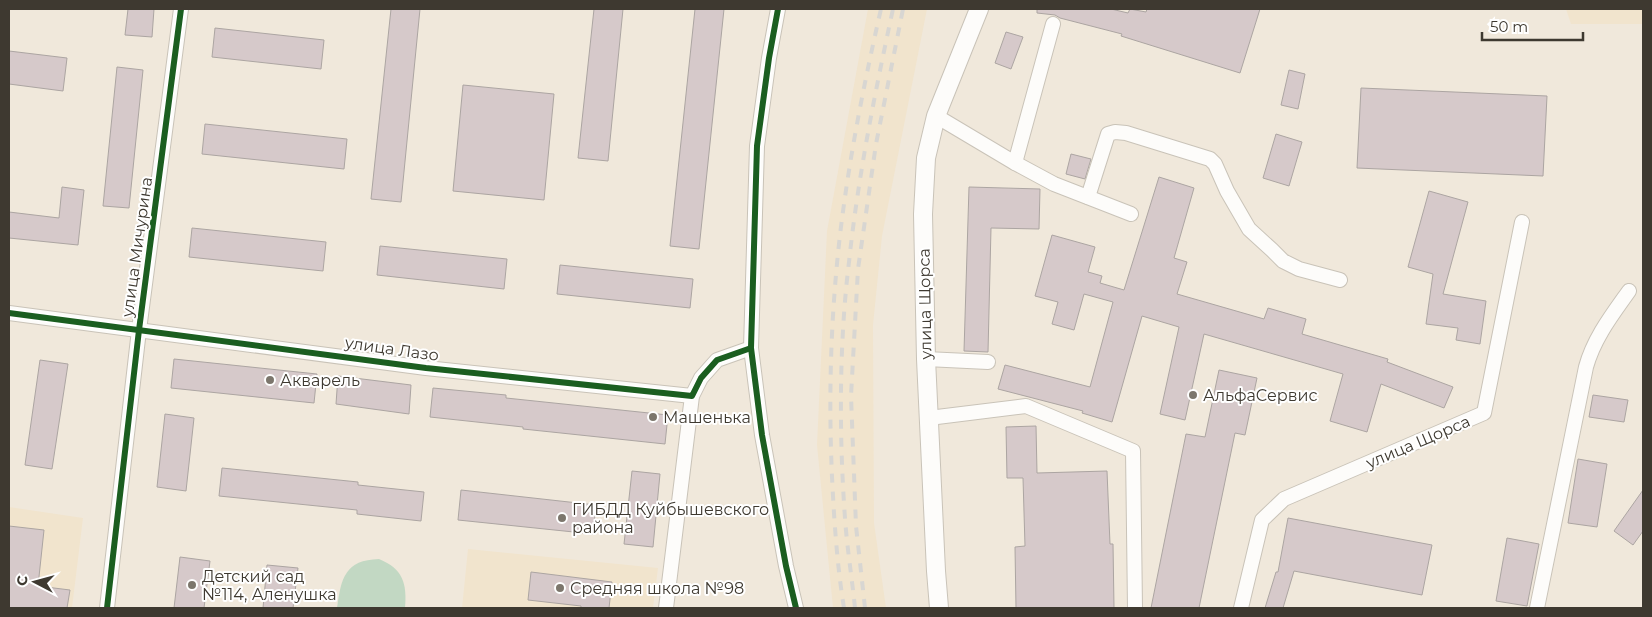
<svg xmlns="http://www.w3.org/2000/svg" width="1652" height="617" font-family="Montserrat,sans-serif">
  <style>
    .built { fill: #f1e4cd }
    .green { fill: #c2d8c3 }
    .building { fill: #d6c9ca; stroke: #aca5a2 }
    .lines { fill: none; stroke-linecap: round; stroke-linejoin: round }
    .minor-casing { stroke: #c9c3b8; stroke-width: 16 }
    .major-casing { stroke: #c9c3b8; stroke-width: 20 }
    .minor { stroke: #fdfcfa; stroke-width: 14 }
    .major { stroke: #fdfcfa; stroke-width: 18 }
    .rail { stroke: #d8d6d2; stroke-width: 4; stroke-dasharray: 9 9; stroke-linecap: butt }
    .cycleway-casing { stroke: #fff; stroke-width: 9 }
    .cycleway { stroke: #1b5e20; stroke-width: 6 }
    .poi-dot { fill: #7c766c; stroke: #fff; stroke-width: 2 }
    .labels { text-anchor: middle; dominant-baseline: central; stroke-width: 4; stroke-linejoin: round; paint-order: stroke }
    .street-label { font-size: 16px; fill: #3e3930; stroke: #fff }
    .poi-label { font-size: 16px; fill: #3e3930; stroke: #fff; text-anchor: start }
  </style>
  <rect width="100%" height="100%" fill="#f0e8db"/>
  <g class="built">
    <path d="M868 9H927L882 236 873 325 874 523 886 608H833L817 445 827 231Z"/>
    <path d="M1566 9H1643V24H1571Z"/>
    <path d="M9 507 83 518 72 608H9Z"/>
    <path d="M468 549 658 568 653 608H462Z"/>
  </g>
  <path class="green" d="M379 559C403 569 407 583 405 608H337C341 578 345 560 379 559Z"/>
  <g class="building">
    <path d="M128 9H154L152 37 125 35Z"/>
    <path d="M391 9H420L401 202 371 199Z"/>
    <path d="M594 9H623L608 161 578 158Z"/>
    <path d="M695 9H724L699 249 670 246Z"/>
    <path d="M1037 9H1111L1128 13 1130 9 1146 12 1147 9H1260L1240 73 1121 36 1122 34 1060 18 1055 15 1037 13Z"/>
    <path d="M215 28 324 40 321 69 212 57Z"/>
    <path d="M1006 32 1023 37 1011 69 995 63Z"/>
    <path d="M9 51 67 58 63 91 9 84Z"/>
    <path d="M117 67 143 70 129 208 103 206Z"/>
    <path d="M1289 70 1305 74 1298 109 1281 105Z"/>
    <path d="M463 85 554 94 544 200 453 191Z"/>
    <path d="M1361 88 1547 96 1543 176 1357 168Z"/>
    <path d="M205 124 347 139 344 169 202 154Z"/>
    <path d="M1276 134 1302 142 1289 186 1263 178Z"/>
    <path d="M1071 154 1091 159 1085 179 1066 174Z"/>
    <path d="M1159 177 1194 188 1174 258 1187 262 1177 294 1264 319 1268 308 1306 319 1302 334 1388 359 1387 362 1453 387 1444 408 1381 384 1367 432 1330 421 1343 374 1204 334 1185 420 1160 414 1179 327 1142 316 1112 422 1082 413 1083 411 998 389 1005 365 1090 387 1113 302 1084 294 1074 330 1052 324 1058 302 1035 296 1052 235 1095 247 1088 272 1102 276 1100 283 1124 290Z"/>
    <path d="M62 187 84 190 78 245 9 238V212L59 218Z"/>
    <path d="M969 187 1040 189 1039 229 991 228 988 352 964 351Z"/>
    <path d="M1429 191 1468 202 1443 294 1486 301 1480 344 1456 340 1458 328 1426 324 1433 274 1408 267Z"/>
    <path d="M192 228 326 242 323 271 189 257Z"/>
    <path d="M380 246 507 259 504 289 377 275Z"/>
    <path d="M560 265 693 279 690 308 557 294Z"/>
    <path d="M174 359 317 374 314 403 171 388Z"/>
    <path d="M40 360 68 364 52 469 25 465Z"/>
    <path d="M1219 370 1257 378 1245 435 1235 433 1199 608H1151L1186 434 1205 437Z"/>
    <path d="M338 376 411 385 409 414 336 404Z"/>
    <path d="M433 388 506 395V398L668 415 665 444 523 429V427L430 417Z"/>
    <path d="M1593 395 1628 400 1624 422 1589 417Z"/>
    <path d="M165 414 194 418 186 491 157 487Z"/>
    <path d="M1036 426 1037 473 1107 471 1110 544H1113L1114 608H1016L1015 547 1025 546 1023 478H1007L1006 427Z"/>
    <path d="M1578 459 1607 464 1597 527 1568 523Z"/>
    <path d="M222 468 358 482V485L424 492 421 521 357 514V510L219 496Z"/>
    <path d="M632 471 660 474 653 547 624 544Z"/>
    <path d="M461 490 596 505 593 534 458 520Z"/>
    <path d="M1643 490V531L1633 545 1614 531Z"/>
    <path d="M1288 518 1432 545 1422 595 1294 571 1283 608H1265L1276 572H1278Z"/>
    <path d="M9 526 44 530 38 586 70 590 67 608H9Z"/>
    <path d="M1507 538 1539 544 1527 606 1496 601Z"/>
    <path d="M180 557 210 561 204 608H174Z"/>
    <path d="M267 565 298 568 293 608H263Z"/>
    <path d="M531 572 612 582 609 608H581V606L528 600Z"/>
  </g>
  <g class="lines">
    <defs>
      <g id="minor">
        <path d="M778 9 769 58 757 146 751 348 762 435 786 566 796 608"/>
        <path d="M936 116 1015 163 1053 24"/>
        <path d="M1015 163 1054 184 1131 214"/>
        <path d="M1088 197 1108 134 1115 132 1126 133 1210 159 1215 164 1227 191 1249 229 1272 250 1283 261 1299 269 1340 280"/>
        <path d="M9 313 426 368 692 396"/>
        <path d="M926 359 988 362"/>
        <path d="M929 418 1026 406 1133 451 1135 608"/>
        <path d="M107 608 139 330 181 9"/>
        <path d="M666 608 692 396 701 378 717 360 751 348"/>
        <path d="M1241 608 1262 520 1284 499 1484 413 1522 222"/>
        <path d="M1537 608 1586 367C1594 338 1612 315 1629 291"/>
      </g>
      <path id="major" d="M939 608 936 571 926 359 923 214 926 158 936 116 979 9"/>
    </defs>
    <use href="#minor" class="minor-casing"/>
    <use href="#major" class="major-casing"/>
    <use href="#minor" class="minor"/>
    <use href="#major" class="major"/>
    <g class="rail">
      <path d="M844 608C838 571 835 533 833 496 828 409 830 322 840 235 849 159 864 83 881 9"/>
      <path d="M855 608C852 578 847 548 845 518 839 436 839 343 849 262 858 177 875 92 893 9"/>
      <path d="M865 608 856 526 851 396 858 269 876 144 903 9"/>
    </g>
    <defs>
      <g id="cycleway">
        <path d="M778 9 769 58 757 146 751 348 762 435 786 566 796 608"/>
        <path d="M9 313 426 368 692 396 701 378 717 360 751 348"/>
        <path d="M107 608 139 330 181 9"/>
      </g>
    </defs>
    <use href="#cycleway" class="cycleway-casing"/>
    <use href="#cycleway" class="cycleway"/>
  </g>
  <g class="poi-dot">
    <circle cx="270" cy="380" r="5"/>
    <circle cx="1193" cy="395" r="5"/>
    <circle cx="653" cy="417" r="5"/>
    <circle cx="562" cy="518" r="5"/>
    <circle cx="192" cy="585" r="5"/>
    <circle cx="560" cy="588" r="5"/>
  </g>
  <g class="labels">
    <g class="street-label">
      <text transform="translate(137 247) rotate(-82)">улица Мичурина</text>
      <text transform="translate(925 304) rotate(-91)">улица Щорса</text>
      <text transform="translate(392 349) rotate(8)">улица Лазо</text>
      <text transform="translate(1418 442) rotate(-23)">улица Щорса</text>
    </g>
    <g class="poi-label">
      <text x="280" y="380">Акварель</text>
      <text x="1203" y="395">АльфаСервис</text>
      <text x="663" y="417">Машенька</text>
      <text x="572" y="509">ГИБДД Куйбышевского<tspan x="572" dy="18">района</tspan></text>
      <text x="202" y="576">Детский сад<tspan x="202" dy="18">№114, Аленушка</tspan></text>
      <text x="570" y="588">Средняя школа №98</text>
    </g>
  </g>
  <rect width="1652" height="617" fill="none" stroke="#3e3930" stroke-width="20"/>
  <g transform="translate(35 582) rotate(276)" stroke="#ffffff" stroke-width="4" paint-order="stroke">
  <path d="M0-4L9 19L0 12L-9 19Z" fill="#3e3930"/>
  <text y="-8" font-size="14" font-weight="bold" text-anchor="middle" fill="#3e3930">С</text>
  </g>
  <path d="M1482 32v8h101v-8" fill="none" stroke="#3e3930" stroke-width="2.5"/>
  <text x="1490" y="32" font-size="15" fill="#3e3930" stroke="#ffffff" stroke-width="4" paint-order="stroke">50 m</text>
</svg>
